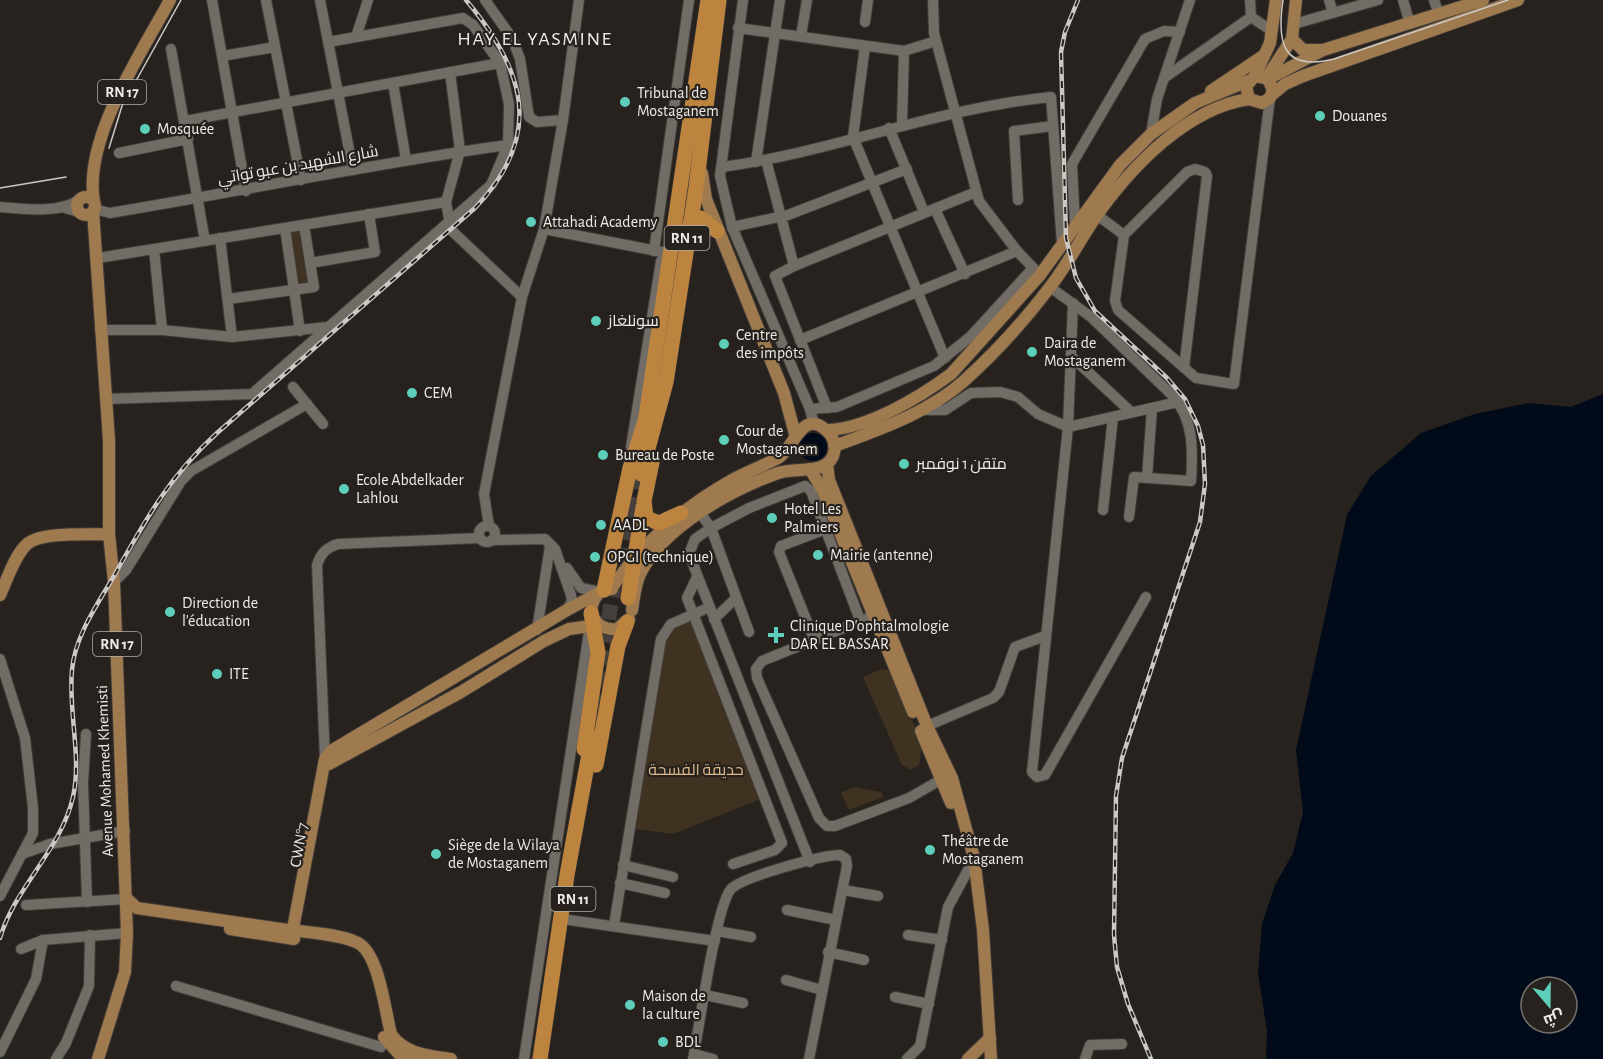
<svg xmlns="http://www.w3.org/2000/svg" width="1603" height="1059" font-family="'Alegreya Sans',Cairo,sans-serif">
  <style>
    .green { fill: #403221 }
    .water { fill: #000a19; fill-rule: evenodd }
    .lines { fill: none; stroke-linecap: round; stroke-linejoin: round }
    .highway-tunnel { stroke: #45403b; stroke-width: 15; stroke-dasharray: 15 8; stroke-linecap: butt }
    .minor-casing { stroke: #413c38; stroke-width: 12 }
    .major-casing { stroke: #413c38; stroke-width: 14 }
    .highway-casing { stroke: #413c38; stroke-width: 16 }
    .minor { stroke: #716c65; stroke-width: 10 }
    .major { stroke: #9f7a4f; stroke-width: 12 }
    .highway { stroke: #bd8440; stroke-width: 15 }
    .tram { stroke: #ccc8c4; stroke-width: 1.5 }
    .rail-casing { stroke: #ccc8c4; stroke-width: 4.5 }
    .rail { stroke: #27221d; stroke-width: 2; stroke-dasharray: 7; stroke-linecap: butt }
    .poi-dot { fill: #5dceb9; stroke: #27221d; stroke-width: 2 }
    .labels { text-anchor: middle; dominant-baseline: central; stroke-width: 4.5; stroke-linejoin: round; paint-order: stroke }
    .shield { fill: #27221d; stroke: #b2afaa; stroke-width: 1.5 }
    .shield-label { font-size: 15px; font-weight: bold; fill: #eeebe7 }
    .poi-label { font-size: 16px; fill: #eeebe7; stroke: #27221d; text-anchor: start }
    .street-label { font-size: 16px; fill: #eeebe7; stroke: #27221d }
    .park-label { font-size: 16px; fill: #ddb88b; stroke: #27221d }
    .quarter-label { font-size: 20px; letter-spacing: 1.5px; fill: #eeebe7; stroke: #27221d }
  </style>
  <rect width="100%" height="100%" fill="#27221d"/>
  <g class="green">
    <path d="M304 225 314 287 292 291 285 228Z"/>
    <path d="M690 619 763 798 673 834 636 829 664 641 674 627Z"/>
    <path d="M881 669 888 670 892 674 922 744 919 765 911 770 902 765 863 677Z"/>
    <path d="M854 787 881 792 884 797 849 810 841 793Z"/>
  </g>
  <g class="water">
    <path d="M1603 394V1059H1266L1267 1031 1258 973 1262 924 1275 885 1293 853 1303 812 1296 750 1347 515 1371 476 1421 433 1475 414 1528 403 1571 407ZM1531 987H1567V1023H1531Z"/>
    <circle cx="813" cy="447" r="14"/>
  </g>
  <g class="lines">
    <g class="highway-tunnel">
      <path d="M628 511 638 473"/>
      <path d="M617 585 634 503"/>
      <path d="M602 665 615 576"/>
      <path d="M599 710 606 656"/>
    </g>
    <defs>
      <g id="minor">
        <path d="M212 0 246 191"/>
        <path d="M266 0 301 180"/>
        <path d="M320 0 353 170"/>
        <path d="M485 0 512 38 520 59 529 117 537 122 563 120"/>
        <path d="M743 0 720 176 732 227 810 409 814 425"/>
        <path d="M933 0 934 33 979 201 1017 251 1040 275"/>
        <path d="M1250 0 1251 17"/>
        <path d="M1329 0 1333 13"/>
        <path d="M1403 0 1410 24"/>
        <path d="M1434 0 1439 15"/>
        <path d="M1251 17 1272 31"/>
        <path d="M865 22 868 0"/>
        <path d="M1294 24 1378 0"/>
        <path d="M738 28 904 51 936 41"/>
        <path d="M801 36 807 0"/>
        <path d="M356 37 368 0"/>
        <path d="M865 46 853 137 945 358"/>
        <path d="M171 49 205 241"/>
        <path d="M222 56 275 47"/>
        <path d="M1164 78 1251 17"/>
        <path d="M393 83 406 160"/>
        <path d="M185 121 500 63"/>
        <path d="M902 124 904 51"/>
        <path d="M889 128 924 212"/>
        <path d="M1151 134 1157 99 1190 0"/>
        <path d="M119 153 188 139"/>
        <path d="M766 160 794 266"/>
        <path d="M756 162 780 0"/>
        <path d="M722 167C833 152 938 108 1051 97L1062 244"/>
        <path d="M1018 200 1014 131 1053 126"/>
        <path d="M446 202 460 151 450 72"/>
        <path d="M0 207C23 209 61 214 80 199"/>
        <path d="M65 208 82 213"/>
        <path d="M94 209 110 213C243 191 375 163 508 145"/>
        <path d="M935 209 965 274"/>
        <path d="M1097 215 1124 235"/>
        <path d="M1075 225 1072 164 1145 39 1164 31 1180 32"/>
        <path d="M732 227 788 215 907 169"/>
        <path d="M285 228 300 331"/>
        <path d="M544 229 662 252"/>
        <path d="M220 238 232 337"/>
        <path d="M154 249 162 330"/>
        <path d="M654 251 689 0"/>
        <path d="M98 258 446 202 451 230 522 297"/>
        <path d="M310 263 375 252 369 214"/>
        <path d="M1050 287 1091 317 1172 395C1194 419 1193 451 1191 481L1134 477 1129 517"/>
        <path d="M228 299 314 287 304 225"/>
        <path d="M1073 303 1068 427 1032 772 1037 777 1045 775 1146 597"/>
        <path d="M100 330H162L232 337 327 327"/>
        <path d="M800 340 1017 251"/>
        <path d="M1071 356 1131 412"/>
        <path d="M1184 368 1207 176 1205 172 1195 169 1187 172 1124 235 1115 301 1118 310 1196 378 1234 384 1270 98"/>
        <path d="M293 387 323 424"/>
        <path d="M106 399 252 394 491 185 508 145 509 104 500 63 473 25 463 18 328 42"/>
        <path d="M827 408 775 276 794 266 976 192"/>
        <path d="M810 409 837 407 934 366 970 337 1033 268"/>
        <path d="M920 410H945L971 393 1000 392 1018 397 1038 414 1068 427 1178 402"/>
        <path d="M631 447 661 261 671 253"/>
        <path d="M1147 478 1152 408"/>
        <path d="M1103 510 1113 417"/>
        <path d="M700 513 711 528 695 539 689 554 810 862"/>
        <path d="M489 526 484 494 522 297 544 229 563 120 579 0"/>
        <circle cx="487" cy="534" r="8"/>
        <path d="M492 540 545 539 555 549 571 595 572 601 567 610"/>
        <path d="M567 568 581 588 601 592"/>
        <path d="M697 577 687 598 782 843 775 850 733 864"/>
        <path d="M114 582 126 570 181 481 191 471 307 404"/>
        <path d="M873 616 762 661 756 669 757 678 819 818 827 826H835L909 798 942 779"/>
        <path d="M714 619 736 598"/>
        <path d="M537 630 550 546"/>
        <path d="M749 632 711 528 749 508 805 486 811 491 860 620"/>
        <path d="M814 639 779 552 781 546 826 529"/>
        <path d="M0 659 25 738 33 808V833L0 896"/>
        <path d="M927 726 993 698 999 692 1015 647 1045 636"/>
        <path d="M86 734 83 783 87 902"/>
        <path d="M325 759 317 565C321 553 326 548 338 544L480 538"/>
        <path d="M22 854 50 844 125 831"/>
        <path d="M623 865 673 877"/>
        <path d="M620 883 665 893"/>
        <path d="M843 890 878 896"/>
        <path d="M26 905 127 899"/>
        <path d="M787 910 836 920"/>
        <path d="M569 920 715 941"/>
        <path d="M614 925 661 639 671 624 703 610"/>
        <path d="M717 931 751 937"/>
        <path d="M908 935 942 940"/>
        <path d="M21 949 43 940 127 933"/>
        <path d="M828 952 864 960"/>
        <path d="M786 980 822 990"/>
        <path d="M176 986 381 1047"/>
        <path d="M705 995 743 1003"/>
        <path d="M895 997 929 1004"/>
        <path d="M0 1052 36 979 43 940"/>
        <path d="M694 1054 713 1059"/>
        <path d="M56 1059 66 1043 89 986 90 935"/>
        <path d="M524 1059 590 625"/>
        <path d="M693 1059C699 1029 716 906 731 889 742 877 822 855 840 855L846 859 847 866 809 1059"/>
        <path d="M907 1059 920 1046 948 907 968 870"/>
        <path d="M1085 1059 1090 1045 1122 1044"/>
      </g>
      <g id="major">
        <path d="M1292 39 1303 50H1322"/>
        <path d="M1255 76 1270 43 1276 0"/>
        <path d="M1267 77 1292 39 1296 0"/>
        <path d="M1268 79 1273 90 1270 98 1262 103 1249 99 1246 86 1255 76 1268 79 1323 50 1483 0"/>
        <path d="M1211 91 1263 56"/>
        <path d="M1273 94 1285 84 1303 76 1518 0"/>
        <path d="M702 173 706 199 784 393 795 434"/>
        <circle cx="86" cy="206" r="9"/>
        <path d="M94 201C83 139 141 54 170 0"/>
        <path d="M93 211 109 440V534L114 582 127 933 125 972 98 1059"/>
        <path d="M827 430C867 429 920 397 951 374L1040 275 1120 165 1151 134 1195 103 1248 81"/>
        <path d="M835 446C880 429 928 413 964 381 995 353 1025 320 1050 287 1068 264 1081 238 1097 215 1132 166 1187 108 1249 99"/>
        <path d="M827 464 829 480 927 726 952 778 974 858 983 930 991 1059"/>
        <path d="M810 469 823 491 913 712"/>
        <path d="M611 589C642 543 684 507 732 480 747 472 763 466 778 458 795 448 803 403 831 435 837 446 836 460 823 466 812 472 793 468 778 473 731 490 663 527 640 574 635 585 634 598 632 610"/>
        <path d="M598 594C584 610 595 631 617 629L629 619"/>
        <path d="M0 595C7 580 14 557 26 545 39 531 89 535 109 534"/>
        <path d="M921 731 951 803"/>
        <path d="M326 758 331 751 567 610 604 590 612 589"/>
        <path d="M329 764 461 692 544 641 569 629 598 625"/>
        <path d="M127 899 137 908 295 931"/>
        <path d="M230 929 294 939"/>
        <path d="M298 931C315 933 342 935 358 943 379 954 385 1011 391 1034 404 1054 430 1056 451 1059"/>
        <path d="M292 934 325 759"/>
        <path d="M384 1037 400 1055 411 1059"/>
        <path d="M968 1059 990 1038"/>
      </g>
      <g id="highway">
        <path d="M688 230 691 222 701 218 717 231"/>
        <path d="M644 430 708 0"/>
        <path d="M652 462 644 501 646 518 659 523 681 513"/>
        <path d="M641 474 666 382 696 188 719 0"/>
        <path d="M604 590 630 468 645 421"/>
        <path d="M628 598 643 507"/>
        <path d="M584 749 598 653 591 613"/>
        <path d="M596 765 618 646 627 622"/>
        <path d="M540 1059 567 875 592 738"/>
      </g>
    </defs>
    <use href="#minor" class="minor-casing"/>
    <use href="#major" class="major-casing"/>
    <use href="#highway" class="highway-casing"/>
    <use href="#minor" class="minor"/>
    <use href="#major" class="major"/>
    <use href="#highway" class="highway"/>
    <g class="tram">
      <path d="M1283 0C1277 41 1281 72 1334 59L1508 0"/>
      <path d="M109 148 122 106 181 0"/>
      <path d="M0 188 66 177"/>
    </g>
    <defs>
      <g id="rail">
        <path d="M1078 0 1065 32 1061 52 1066 238 1076 278 1095 311 1167 378 1185 399 1198 426 1203 445 1205 484 1200 522 1122 758 1116 796 1114 935 1117 967 1128 1004 1151 1059"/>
        <path d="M0 938C15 887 61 850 73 797 82 756 68 712 72 670 75 636 97 605 114 576 146 519 168 478 217 433L475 208C545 135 525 70 466 0"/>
      </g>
    </defs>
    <use href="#rail" class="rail-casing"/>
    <use href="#rail" class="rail"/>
  </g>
  <g class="poi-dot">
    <circle cx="625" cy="102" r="6"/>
    <circle cx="1320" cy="116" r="6"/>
    <circle cx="145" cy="129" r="6"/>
    <circle cx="531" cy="222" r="6"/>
    <circle cx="596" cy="321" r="6"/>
    <circle cx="724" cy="344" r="6"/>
    <circle cx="1032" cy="352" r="6"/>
    <circle cx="412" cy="393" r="6"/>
    <circle cx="724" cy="440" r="6"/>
    <circle cx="603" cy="455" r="6"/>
    <circle cx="904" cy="464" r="6"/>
    <circle cx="344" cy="489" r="6"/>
    <circle cx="772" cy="518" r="6"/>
    <circle cx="601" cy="525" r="6"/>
    <circle cx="818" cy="555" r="6"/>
    <circle cx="595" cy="557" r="6"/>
    <circle cx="170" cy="612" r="6"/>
    <path d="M773 626h6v6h6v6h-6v6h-6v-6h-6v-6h6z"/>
    <circle cx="217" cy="674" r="6"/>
    <circle cx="930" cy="850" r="6"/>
    <circle cx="436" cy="854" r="6"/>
    <circle cx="630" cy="1005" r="6"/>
    <circle cx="663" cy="1042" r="6"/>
  </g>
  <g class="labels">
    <g class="shield">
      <rect x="98" y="80" width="48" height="24" rx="4.5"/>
      <rect x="664.5" y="226" width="45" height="24" rx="4.5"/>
      <rect x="93" y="632" width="48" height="24" rx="4.5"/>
      <rect x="550.5" y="887" width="45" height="24" rx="4.5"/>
    </g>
    <g class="shield-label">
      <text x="122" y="92">RN 17</text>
      <text x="687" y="238">RN 11</text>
      <text x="117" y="644">RN 17</text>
      <text x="573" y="899">RN 11</text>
    </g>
    <g class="poi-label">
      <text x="637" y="93">Tribunal de<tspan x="637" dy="18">Mostaganem</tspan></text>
      <text x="1332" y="116">Douanes</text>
      <text x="157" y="129">Mosquée</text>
      <text x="543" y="222">Attahadi Academy</text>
      <text x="608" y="321">سونلغاز</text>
      <text x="736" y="335">Centre<tspan x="736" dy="18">des impôts</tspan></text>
      <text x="1044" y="343">Daira de<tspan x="1044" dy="18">Mostaganem</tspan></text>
      <text x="424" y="393">CEM</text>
      <text x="736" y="431">Cour de<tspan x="736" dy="18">Mostaganem</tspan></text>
      <text x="615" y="455">Bureau de Poste</text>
      <text x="916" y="464">متقن 1 نوفمبر</text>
      <text x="356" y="480">Ecole Abdelkader<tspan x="356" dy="18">Lahlou</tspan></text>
      <text x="784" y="509">Hotel Les<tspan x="784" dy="18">Palmiers</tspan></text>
      <text x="613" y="525">AADL</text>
      <text x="830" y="555">Mairie (antenne)</text>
      <text x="607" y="557">OPGI (technique)</text>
      <text x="182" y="603">Direction de<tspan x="182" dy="18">l'éducation</tspan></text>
      <text x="790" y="626">Clinique D'ophtalmologie<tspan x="790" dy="18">DAR EL BASSAR</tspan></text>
      <text x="229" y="674">ITE</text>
      <text x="942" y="841">Théâtre de<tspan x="942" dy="18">Mostaganem</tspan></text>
      <text x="448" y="845">Siège de la Wilaya<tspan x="448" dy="18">de Mostaganem</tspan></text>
      <text x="642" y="996">Maison de<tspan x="642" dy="18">la culture</tspan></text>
      <text x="675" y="1042">BDL</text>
    </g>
    <g class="street-label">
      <text transform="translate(298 165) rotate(-10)">شارع الشهيد بن عبو تواتي</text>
      <text transform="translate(105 771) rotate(-92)">Avenue Mohamed Khemisti</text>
      <text transform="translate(299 845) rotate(-80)">CWN°7</text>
    </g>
    <g class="park-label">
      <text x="696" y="770">حديقة الفسحة</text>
    </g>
    <g class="quarter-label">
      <text x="535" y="39">HAY EL YASMINE</text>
    </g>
  </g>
  <g transform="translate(1549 1005) rotate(160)"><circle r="28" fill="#27221d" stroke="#77726e" stroke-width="1.5"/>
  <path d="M0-4.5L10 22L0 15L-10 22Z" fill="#5dceb9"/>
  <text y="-9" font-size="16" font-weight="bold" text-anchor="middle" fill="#eeebe7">ش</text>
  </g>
</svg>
